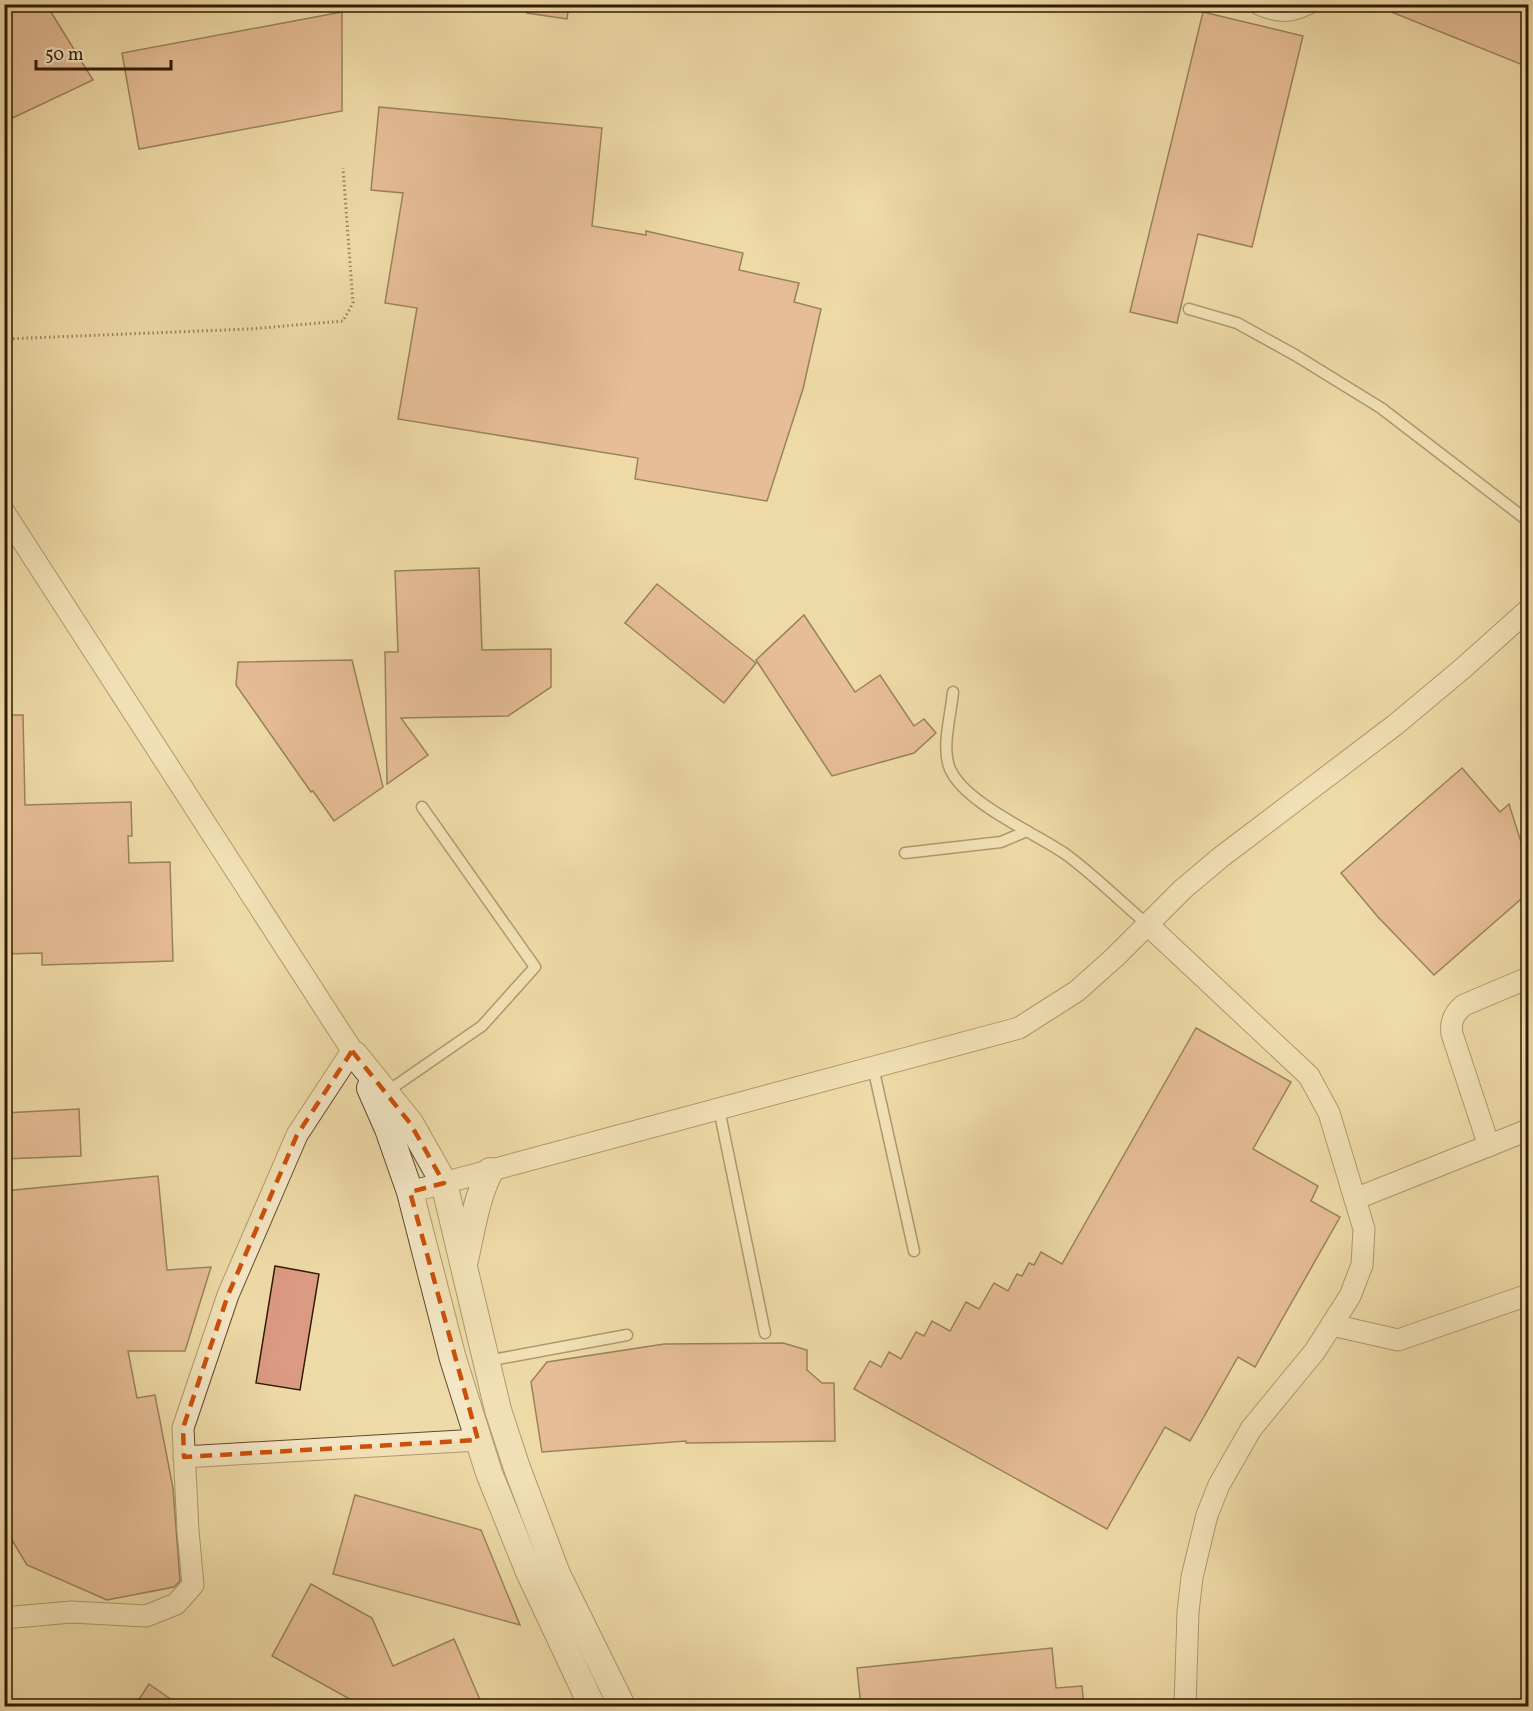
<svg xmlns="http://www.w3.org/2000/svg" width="1533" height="1711" font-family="Vollkorn,serif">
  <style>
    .building { fill: #db9a82; stroke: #301a01; stroke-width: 1.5 }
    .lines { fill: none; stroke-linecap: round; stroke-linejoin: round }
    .service-casing { stroke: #604a2a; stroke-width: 13 }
    .minor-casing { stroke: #604a2a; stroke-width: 23 }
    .tertiary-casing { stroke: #604a2a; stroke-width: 28 }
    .path { stroke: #301a01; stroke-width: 3; stroke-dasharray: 1.5 3; stroke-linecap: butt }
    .service { stroke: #f4e7c6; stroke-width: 10 }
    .minor { stroke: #f4e7c6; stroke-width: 21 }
    .tertiary { stroke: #f4e7c6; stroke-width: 26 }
    .marked { fill: none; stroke: #cc500a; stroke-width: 4.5; stroke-dasharray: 12 8; stroke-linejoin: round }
  </style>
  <rect width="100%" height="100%" fill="#eedaa7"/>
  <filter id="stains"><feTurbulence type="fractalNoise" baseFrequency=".00333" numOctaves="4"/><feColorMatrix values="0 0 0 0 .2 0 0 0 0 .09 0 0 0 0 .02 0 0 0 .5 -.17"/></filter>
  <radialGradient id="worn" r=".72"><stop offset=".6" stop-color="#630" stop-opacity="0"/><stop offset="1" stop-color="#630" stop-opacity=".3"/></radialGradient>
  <g class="building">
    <path d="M4 4H46L93 80 4 122Z"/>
    <path d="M528 4H569L567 19 527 13Z"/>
    <path d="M1374 4H1528V67L1374 5Z"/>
    <path d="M342 12V111L139 149 122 53Z"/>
    <path d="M1203 12 1303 36 1252 247 1198 234 1177 323 1130 312Z"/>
    <path d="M379 107 602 128 592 226 646 235V231L743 253 739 270 799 283 794 302 821 309 803 389 767 501 635 479 638 458 398 419 417 308 385 303 403 193 371 190Z"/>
    <path d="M479 568 482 650 551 649V687L508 716 401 718 428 755 387 784 385 652H398L395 571Z"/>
    <path d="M657 584 756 663 724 703 625 623Z"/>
    <path d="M804 615 855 692 880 675 914 726 924 719 936 733 914 753 832 776 756 660Z"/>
    <path d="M352 660 383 787 334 821 313 791 311 792 236 685 238 662Z"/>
    <path d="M4 715H23L25 805 131 802 132 836H128L129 863 170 862 173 961 42 965V953L4 954Z"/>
    <path d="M1462 768 1500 812 1509 804 1528 864V893L1434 975 1378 917 1341 873Z"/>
    <path d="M1196 1028 1291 1082 1253 1149 1318 1186 1311 1201 1340 1217 1255 1367 1238 1357 1190 1441 1165 1427 1107 1529 854 1389 870 1361 881 1367 889 1352 901 1359 916 1332 924 1336 932 1321 950 1331 966 1302 979 1309 994 1283 1008 1291 1017 1274 1022 1276 1029 1263 1034 1265 1041 1252 1062 1264Z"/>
    <path d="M79 1109 81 1156 4 1159V1113Z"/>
    <path d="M158 1176 167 1270 211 1267 185 1351H128L137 1398 155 1395 173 1488 180 1581 174 1587 107 1600 27 1565 4 1527V1191Z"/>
    <path d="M275 1266 319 1274 300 1390 256 1383Z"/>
    <path d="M783 1343 807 1350V1370L822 1383H834L835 1441 686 1443V1441L542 1452 531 1382 547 1362 664 1344Z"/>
    <path d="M355 1495 481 1530 520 1625 333 1574Z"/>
    <path d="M311 1584 372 1618 393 1666 454 1639 483 1707H364L272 1656Z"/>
    <path d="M1052 1648 1056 1688 1082 1686 1084 1707H861L857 1668Z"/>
    <path d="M149 1684 182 1707H134Z"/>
  </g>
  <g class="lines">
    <defs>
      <g id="service">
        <path d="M1189 309 1237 323 1295 355 1381 408 1528 521"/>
        <path d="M953 692C951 715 941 748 950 769 965 803 1033 832 1064 853 1092 873 1121 902 1148 925"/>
        <path d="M905 853 1001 842 1027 831"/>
        <path d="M873 1067 914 1251"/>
        <path d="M385 1093 482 1026 535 967 422 807"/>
        <path d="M719 1109 765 1333"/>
        <path d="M487 1361 627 1335"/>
      </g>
      <g id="minor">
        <path d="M1259 4C1276 12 1290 13 1307 4"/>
        <path d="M4 512 355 1055"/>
        <path d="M1148 925 1309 1076 1329 1113 1364 1229 1362 1265 1350 1296 1315 1351 1251 1429 1219 1485 1207 1515 1192 1577 1188 1612 1185 1706"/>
        <path d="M1489 1146 1452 1034C1450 1021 1454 1013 1464 1005L1528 978"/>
        <path d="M410 1192 1019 1028 1077 991 1115 957 1183 889 1221 857 1395 725 1462 669 1528 610"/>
        <path d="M1355 1199 1528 1130"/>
        <path d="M1332 1325 1398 1340 1528 1295"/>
        <path d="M184 1457 478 1440"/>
        <path d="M4 1618 71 1612 146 1616 176 1604 193 1585 188 1531 183 1428 228 1295 297 1135 352 1051"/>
      </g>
      <g id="tertiary">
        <path d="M355 1055 410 1123 444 1183 498 1410 517 1468 557 1574 622 1706"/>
        <path d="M370 1088 388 1129 410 1192 453 1359 489 1473 529 1572 592 1706"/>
        <path d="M465 1260C472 1229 476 1199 490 1171"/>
      </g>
    </defs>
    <use href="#service" class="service-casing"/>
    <use href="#minor" class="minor-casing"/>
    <use href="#tertiary" class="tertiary-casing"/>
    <path class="path" d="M4 339 249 329 343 321 353 303 343 168"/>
    <use href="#service" class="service"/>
    <use href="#minor" class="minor"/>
    <use href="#tertiary" class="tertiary"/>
  </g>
  <path d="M0 0H1533V1711H0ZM352 1051 410 1123 444 1183 410 1192 478 1440 184 1457 183 1428 228 1295 297 1135Z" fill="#eedaa7" fill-opacity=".55" fill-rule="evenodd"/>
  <path class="marked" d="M352 1051 410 1123 444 1183 410 1192 478 1440 184 1457 183 1428 228 1295 297 1135Z"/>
  <rect width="1533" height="1711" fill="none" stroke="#eedaa7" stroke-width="24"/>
  <rect x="6" y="6" width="1521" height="1699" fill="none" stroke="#301a01" stroke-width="3"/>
  <rect x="12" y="12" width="1509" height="1687" fill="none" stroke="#301a01" stroke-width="1.5"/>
  <path d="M36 60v9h135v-9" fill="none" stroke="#301a01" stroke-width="3"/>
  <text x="45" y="60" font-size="18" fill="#301a01" stroke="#f4e7c6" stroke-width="4.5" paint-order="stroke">50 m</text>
  <rect width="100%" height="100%" filter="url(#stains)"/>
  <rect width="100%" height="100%" fill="url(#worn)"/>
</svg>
